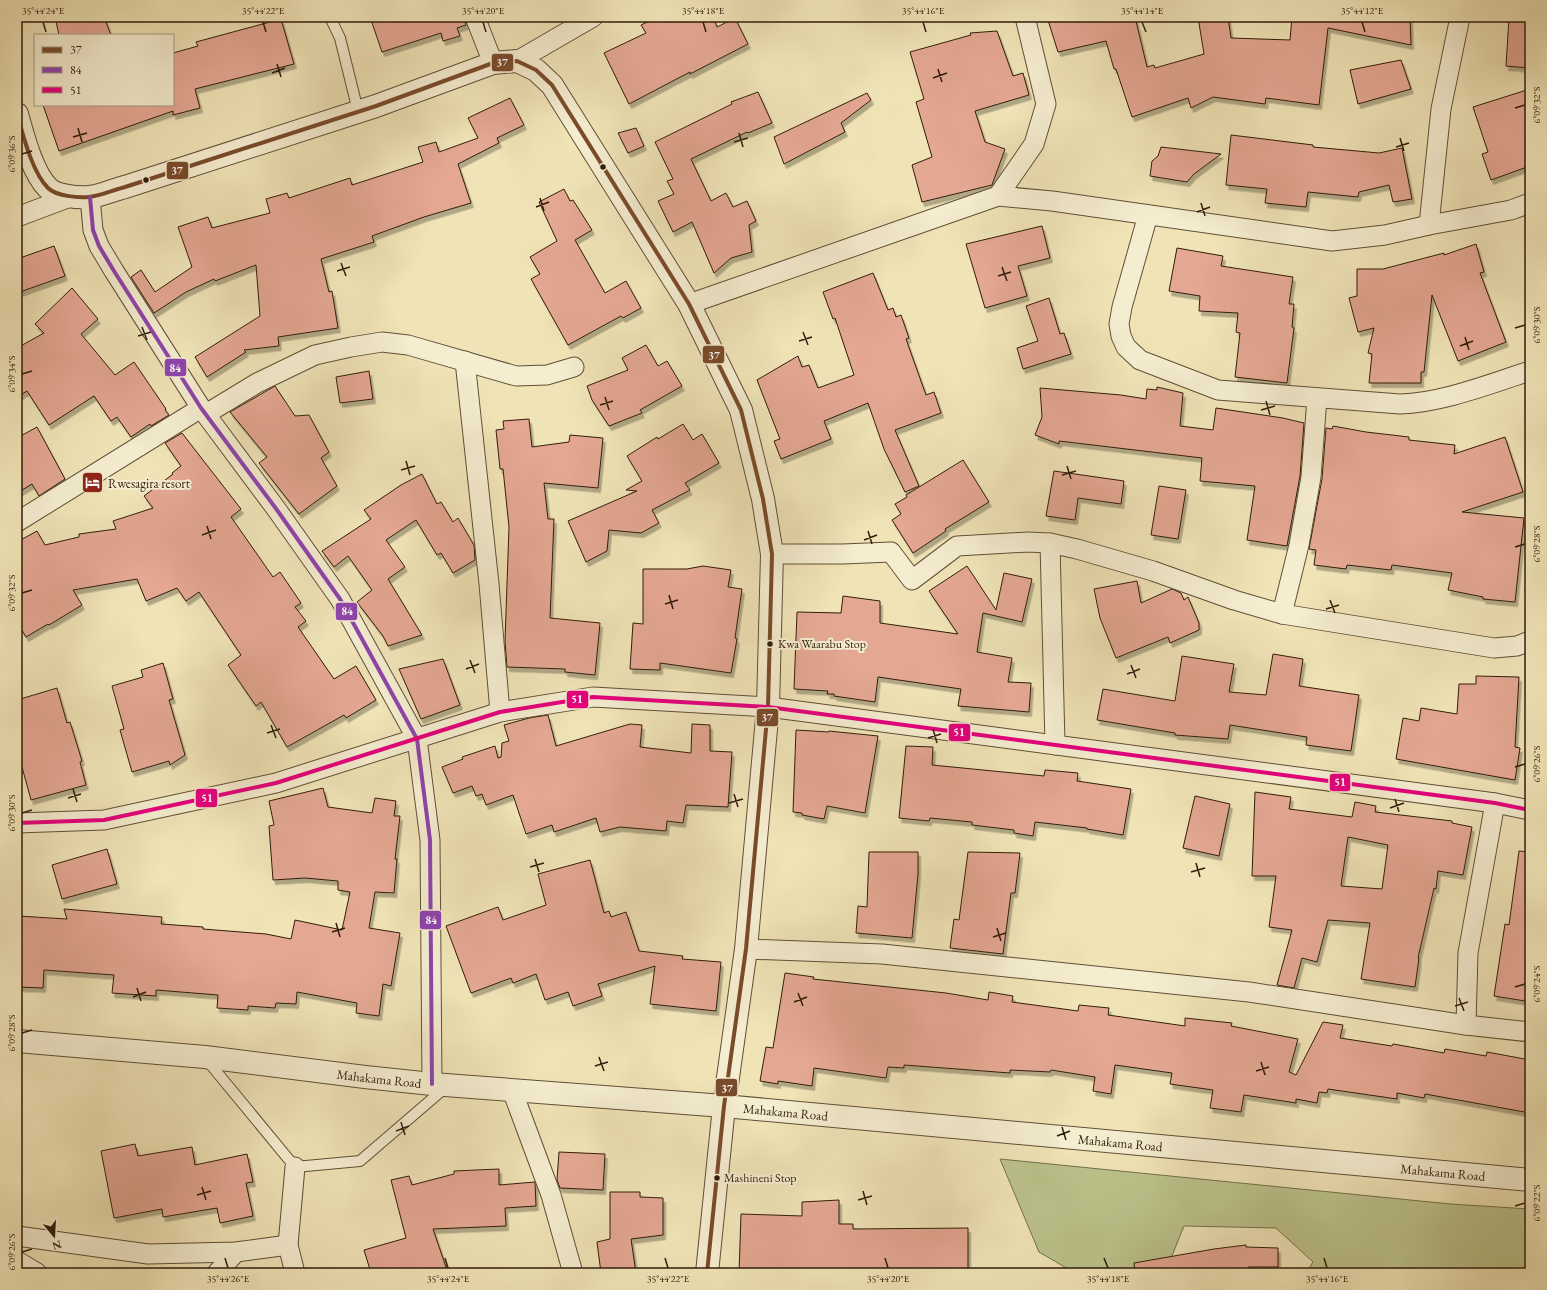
<svg xmlns="http://www.w3.org/2000/svg" width="1547" height="1290" font-family="'EB Garamond',serif">
  <style>
    .green { fill: #bcc38c; stroke: #76704c }
    .building { fill: #e4a792; stroke: #301d0b; fill-rule: evenodd; filter: url(#shadow) }
    .lines { fill: none; stroke-linecap: round; stroke-linejoin: round }
    .service-casing { stroke: #604f36; stroke-width: 12 }
    .minor-casing { stroke: #604f36; stroke-width: 21 }
    .tertiary-casing { stroke: #604f36; stroke-width: 24 }
    .service { stroke: #f5edd0; stroke-width: 10 }
    .minor { stroke: #f5edd0; stroke-width: 19 }
    .tertiary { stroke: #f5edd0; stroke-width: 22 }
    .bus-1-casing { stroke: #f5edd0; stroke-width: 7 }
    .bus-2-casing { stroke: #f5edd0; stroke-width: 7 }
    .bus-3-casing { stroke: #f5edd0; stroke-width: 7 }
    .bus-1 { stroke: #7a4b2a; stroke-width: 4 }
    .bus-2 { stroke: #8e44ad; stroke-width: 4 }
    .bus-3 { stroke: #e5007d; stroke-width: 4 }
    .ticks { fill: none; stroke: #301d0b; stroke-width: 1.5 }
    .bus-dot { fill: #301d0b; stroke: #f5edd0; stroke-width: 1.5 }
    .labels { text-anchor: middle; dominant-baseline: central; stroke-width: 4; stroke-linejoin: round; paint-order: stroke }
    .bus-label { font-size: 12px; fill: #301d0b; stroke: #f5edd0; text-anchor: start }
    .poi-label { font-size: 13px; fill: #301d0b; stroke: #f5edd0; text-anchor: start }
    .street-label { font-size: 13px; fill: #301d0b; stroke: #f5edd0 }
    .line-badge { stroke: #f5edd0; stroke-width: 1.5 }
    .badge-label { font-size: 11px; text-anchor: middle; font-weight: bold; fill: #fff }
    .neatline { fill: none; stroke: #301d0b; stroke-width: 1.5 }
    .ticks-label { font-size: 10px; text-anchor: middle; fill: #301d0b }
  </style>
  <defs>
    <filter id="shadow"><feDropShadow dx="2.5" dy="4.5" stdDeviation="0" flood-color="#0004"/></filter>
  </defs>
  <rect width="100%" height="100%" fill="#f0e4b7"/>
  <filter id="stains"><feTurbulence type="fractalNoise" baseFrequency=".005" numOctaves="4"/><feColorMatrix values="0 0 0 0 .2 0 0 0 0 .09 0 0 0 0 .02 0 0 0 .5 -.17"/></filter>
  <radialGradient id="worn" r=".72"><stop offset=".6" stop-color="#630" stop-opacity="0"/><stop offset="1" stop-color="#630" stop-opacity=".3"/></radialGradient>
  <path class="green" d="M1000 1159 1450 1204 1530 1209V1273H1306L1313 1262 1276 1228 1184 1226 1165 1273H1075L1039 1252Z"/>
  <g class="building">
    <path d="M55 17H104L111 35H59Z"/>
    <path d="M370 17H464L466 25 457 28 460 36 443 41 441 33 382 52Z"/>
    <path d="M658 17H713L717 27 735 18 748 44 690 74V72L629 104 604 53 646 33 641 25Z"/>
    <path d="M1047 17H1135L1147 67 1154 65 1155 68 1204 54 1198 17H1228L1231 38 1290 40 1292 17H1410L1411 45 1328 28 1319 105 1266 98 1265 104 1213 97 1191 108 1188 98 1132 117 1116 69H1114L1106 41 1058 52Z"/>
    <path d="M1509 18 1530 20V68L1506 66Z"/>
    <path d="M281 19 294 64 195 89 200 108 173 115V111L59 151 43 105H173V53L198 46 196 42Z"/>
    <path d="M997 31 1013 76 1023 73 1029 95 975 111 985 142 1005 149 992 185 922 202 912 165 932 157 916 102 924 99 910 52 971 35 970 33Z"/>
    <path d="M1401 60 1411 89 1358 104 1350 70Z"/>
    <path d="M1530 89V166L1491 180 1482 154 1488 152 1473 107Z"/>
    <path d="M758 92 772 123 748 133 747 132 691 159 711 201 726 193 733 207 747 201 756 221 749 225 752 252 731 258 714 273 692 222 673 232 658 201 674 194 667 181 673 179 655 142 732 104 731 102Z"/>
    <path d="M867 93 871 100 841 123 845 132 784 164 774 137Z"/>
    <path d="M510 98 524 125 497 138 499 143 458 164 471 203 424 217 372 236 374 242 321 259 329 292 332 291 338 328 278 337 279 346 244 350 246 352 207 377 195 357 260 316 256 265 215 281 214 279 186 292 154 313 131 277 141 270 155 292 192 267 178 227 208 217 212 228 270 213 266 199 287 193 289 198 350 178 352 185 423 162 418 147 436 142 439 152 478 138 468 118Z"/>
    <path d="M636 128 644 146 628 153 618 133Z"/>
    <path d="M1231 135 1313 145V147L1379 153 1402 148 1412 199 1393 202 1389 185 1359 192 1358 197 1308 192 1306 207 1265 203 1267 189 1226 185Z"/>
    <path d="M1161 147 1221 154 1194 174 1187 182 1150 176 1152 161 1158 156Z"/>
    <path d="M564 189 570 201 573 200 592 230 575 240 605 293 626 281 641 308 623 318 621 316 568 345 531 279 540 274 530 257 557 241 539 202Z"/>
    <path d="M1042 226 1050 258 1018 266 1027 296 985 308 966 244Z"/>
    <path d="M1476 244 1484 272 1480 273 1506 342 1458 361 1432 295 1424 372H1421V383H1369L1372 354 1368 353 1374 328 1358 332 1349 298 1357 296V269H1383L1444 253V255Z"/>
    <path d="M54 246 65 276 17 293V259Z"/>
    <path d="M1177 248 1223 256 1221 266 1293 277 1289 304H1294L1292 327 1294 328 1287 383 1235 377 1240 333 1236 332 1238 313 1199 311 1200 296 1169 291Z"/>
    <path d="M873 273 888 310 893 308 896 317 901 315 909 338 906 339 926 395 934 392 941 413 895 430 919 486 905 492 884 449 868 403 824 421 831 439 781 459 774 441 780 439 757 380 798 356 802 367 809 365 818 388 854 375 835 318 833 319 823 292Z"/>
    <path d="M72 288 98 319 81 334 115 375 134 362 166 409 165 410 169 415 151 426 150 424 131 437 117 417 111 421 94 396 49 425 27 391 17 397V348L44 333 35 324Z"/>
    <path d="M1049 298 1060 334 1064 333 1071 354 1023 369 1017 348 1038 341 1026 306Z"/>
    <path d="M646 345 658 366 667 361 682 386 640 410 642 413 609 426 592 400 587 386 628 370 622 358Z"/>
    <path d="M369 371 373 399 340 403 336 377Z"/>
    <path d="M275 386 295 416 309 415 329 452 321 458 337 486 299 514 259 463 267 457 230 412Z"/>
    <path d="M1157 387 1183 393 1180 426 1213 430 1216 408 1283 418 1304 423 1300 476 1287 546 1247 540 1255 486 1200 481 1202 458 1059 441V444L1035 435 1042 417 1040 388 1121 395 1146 399 1147 389 1157 390Z"/>
    <path d="M529 419 532 447 569 442 570 435 603 438 598 488 544 483 548 519H554L550 618 600 623 595 675 565 672V669L507 667 505 641 509 527 503 469H500L496 430 504 429 503 421Z"/>
    <path d="M683 424 693 440 702 434 719 463 685 483 690 490 652 510 659 523 641 533 609 530 607 551 586 562 568 521 637 491 626 490 642 481 627 456 657 437 658 439Z"/>
    <path d="M1333 426 1366 432 1409 437V440L1455 445 1454 454 1505 437 1523 492 1462 512 1524 518 1515 602 1483 599V597L1448 590 1452 573 1392 565 1391 570 1347 565 1346 569 1314 565 1316 550 1309 549 1322 479 1326 428 1332 429Z"/>
    <path d="M37 427 65 479 39 496 32 484 17 493V438Z"/>
    <path d="M182 433 241 509 231 517 273 577 280 572 301 603 295 607 306 621 298 627 334 679 356 666 376 700 346 718 344 715 287 747 261 702 256 706 228 665 241 655 199 592 186 601 177 588 146 601 137 579 73 590 82 605 49 625 48 624 26 637 17 622V542L37 531 45 545 79 537V534L116 529 113 521 153 508 144 496 173 474 172 473 181 466 165 443Z"/>
    <path d="M963 460 989 502 945 529 946 531 913 553 892 520 901 514 895 504 907 497 906 495Z"/>
    <path d="M1054 471 1124 481 1121 504 1078 498 1075 520 1046 516Z"/>
    <path d="M422 474 437 504 441 502 453 522 458 518 474 545 475 560 453 573 441 553 437 555 416 520 386 540 405 567 388 579 422 635 388 646 383 636 357 602 372 590 353 563 348 556 334 567 322 551 371 519 364 510 401 485Z"/>
    <path d="M1159 486 1186 490 1178 539 1151 535Z"/>
    <path d="M703 566 731 570 728 587 742 589 735 638 737 639 731 673 660 663V670L630 669 633 623 643 624V569H687Z"/>
    <path d="M967 566 996 610 1004 573 1032 579 1022 622 983 613 977 652 1012 658 1008 682 1031 683 1029 712 958 706 961 689 878 677 875 702 834 696V694H827L828 691 794 689 797 612 841 613 843 596 880 601V623L958 634 929 591Z"/>
    <path d="M1137 581 1141 603 1172 589 1181 593 1184 600 1188 597 1199 623V630L1170 643 1168 637 1116 658 1100 618 1094 589Z"/>
    <path d="M1273 654 1303 659 1299 686 1359 695 1351 751 1306 745 1307 737 1230 725 1228 739 1175 735V733L1097 720 1103 689 1175 701 1182 656 1234 664 1229 692 1266 695Z"/>
    <path d="M443 659 460 705 421 719 399 669Z"/>
    <path d="M163 663 173 699 169 700 185 755 170 765 169 761 132 772 120 730 124 729 112 686 143 677 141 670Z"/>
    <path d="M1476 676 1519 677 1515 747 1520 748 1515 780 1396 759 1403 718 1419 721 1421 708 1457 714 1459 684H1476Z"/>
    <path d="M57 688 67 723 70 722 82 761 80 762 86 785 31 800 22 767 17 769V700Z"/>
    <path d="M548 715 556 746 630 724 642 725 640 747 691 753 692 724 710 725V751L732 752 728 807 686 805 683 823 667 821 666 831 620 827 600 832 596 818 554 832 552 825 526 834 513 795 486 805 482 794 476 796 472 786 453 793 442 767 463 759 462 757 495 746 498 758 501 757 502 743 509 741 504 725 529 718Z"/>
    <path d="M796 730 829 732V731L878 736 865 813 827 806 824 819 802 815V813L793 812Z"/>
    <path d="M906 746 933 747 932 765 1044 776 1045 770 1078 773 1077 781 1131 789 1123 835 1087 829V828L1035 822 1033 836 1014 833V830L972 825V822L930 818 929 821 899 818Z"/>
    <path d="M323 788 328 807 372 813 375 798 396 801 394 816H400L395 859H397L394 893 375 892 369 928 400 933 391 986 383 984 379 1016 356 1013 357 1003 297 992 296 1004 276 1003 275 1008 248 1006V1010L217 1008 218 995 156 990V996L112 993 114 975 44 970 43 988 18 987 19 966H17L18 916 67 919 64 909 162 917 161 924 203 927V929L266 934 291 939 295 920 342 930 350 892 338 890V881L305 878 273 880 269 826 274 825 269 801Z"/>
    <path d="M1255 792 1291 797 1289 809 1352 817 1355 802 1376 806 1375 812 1452 821V823L1472 827 1463 875 1438 871 1436 889 1434 888 1418 958H1419L1415 987 1361 979 1370 923 1328 920 1317 962 1302 958 1294 988 1277 985 1292 930 1269 927 1276 876H1252ZM1348 837 1388 845 1382 889 1341 886Z"/>
    <path d="M1195 796 1230 804 1219 856 1183 848Z"/>
    <path d="M107 849 117 884 62 899 52 865Z"/>
    <path d="M1519 851 1530 852V1000L1525 999V1001L1494 996 1505 924 1509 925Z"/>
    <path d="M869 852H918V874L912 938 856 933 858 906 867 907Z"/>
    <path d="M968 852 1020 853 1015 893H1011L1003 954 950 948 954 919 959 920Z"/>
    <path d="M590 860 604 913 609 911 611 917 626 912 639 951 683 956 682 959 721 962 716 1011 650 1004 655 966 598 984 602 996 573 1006 568 992 545 1000 536 974 513 983 511 978 471 993 446 926 498 907 503 920 546 905 538 874Z"/>
    <path d="M785 973 814 977 813 979 946 993 988 1000 989 992 1013 996 1012 1002 1078 1011 1079 1005 1109 1008 1108 1015 1185 1026V1018L1232 1023 1231 1026 1298 1039 1289 1072 1296 1075 1323 1022 1343 1025 1340 1038 1392 1046 1393 1044 1444 1053 1445 1049 1486 1056 1487 1052 1530 1060V1113L1425 1094 1424 1098 1397 1093V1099L1328 1089 1327 1093 1319 1092 1317 1103 1296 1099V1103L1244 1095 1241 1112 1210 1108 1213 1090 1170 1084 1172 1073 1115 1065 1111 1094 1093 1091 1095 1077 1051 1070 1050 1072 1010 1070V1073L904 1065V1068L888 1067 886 1078 814 1068 812 1086 778 1081V1084L760 1081 766 1047 773 1048Z"/>
    <path d="M135 1144 138 1156 192 1147 195 1165 247 1154 253 1182 246 1183 253 1216 220 1223 217 1208 163 1217 162 1209 114 1218 101 1151Z"/>
    <path d="M559 1152 605 1154 603 1190 560 1188 557 1180Z"/>
    <path d="M499 1169V1185L535 1182 536 1206 505 1208 506 1226 433 1229 448 1273H371L364 1250 406 1238 391 1180 409 1176 412 1185 454 1174V1171Z"/>
    <path d="M610 1192H640V1197L663 1198V1235L631 1239 636 1273H601L597 1242 610 1239Z"/>
    <path d="M839 1200V1224H853V1229L968 1228V1273H739L741 1214 802 1216V1202Z"/>
    <path d="M1246 1245V1247L1278 1248V1267H1248L1249 1273H1135L1134 1263 1214 1249Z"/>
  </g>
  <g class="lines">
    <defs>
      <g id="service">
        <path d="M330 17 340 38 358 111"/>
        <path d="M206 1059 295 1167 360 1161 446 1087"/>
      </g>
      <g id="minor">
        <path d="M475 17 493 63"/>
        <path d="M517 61 593 17"/>
        <path d="M998 196 1034 144 1046 104 1025 17"/>
        <path d="M90 197 93 230 99 246 114 271 201 408 277 510 340 599 417 739 430 840 432 1084"/>
        <path d="M1148 215 1122 307 1119 324 1121 336 1126 347 1140 360 1218 390 1400 404C1442 403 1489 384 1530 371"/>
        <path d="M17 217 70 197"/>
        <path d="M1429 225 1441 109 1460 17"/>
        <path d="M689 304 998 196 1052 201 1332 241 1385 235 1429 225 1511 210 1530 203"/>
        <path d="M465 361 489 584 500 712"/>
        <path d="M206 414 257 383 315 355 351 347 382 342 408 345 516 376 547 375 574 367"/>
        <path d="M17 522 201 408"/>
        <path d="M1050 543 1055 745"/>
        <path d="M772 554H843L891 552 912 580 957 546 1028 542 1050 543 1077 549 1153 571 1234 600 1282 614 1494 648 1517 646 1530 641"/>
        <path d="M1282 614 1299 545 1311 477 1317 398"/>
        <path d="M17 823 104 820 276 783 500 712 593 697 768 707 1495 803 1530 810"/>
        <path d="M746 949 882 954 1249 992 1466 1025 1530 1032"/>
        <path d="M1466 1025 1468 953 1495 803"/>
        <path d="M512 1090 551 1195 573 1273"/>
        <path d="M295 1167 288 1245 295 1273"/>
        <path d="M17 1236 148 1254 236 1252 288 1245"/>
        <path d="M17 1261 37 1273"/>
        <path d="M217 1273 236 1252"/>
      </g>
      <g id="tertiary">
        <path d="M17 114C23 135 32 172 48 188 56 196 78 198 89 197 101 196 113 190 125 187L376 106 493 63 517 61 536 70 552 85 689 304 741 410 763 499 772 554 768 707 746 949 724 1106 707 1273"/>
        <path id="s1" d="M17 1041 205 1057 365 1077 432 1084 724 1106 1530 1180"/>
      </g>
    </defs>
    <use href="#service" class="service-casing"/>
    <use href="#minor" class="minor-casing"/>
    <use href="#tertiary" class="tertiary-casing"/>
    <use href="#service" class="service"/>
    <use href="#minor" class="minor"/>
    <use href="#tertiary" class="tertiary"/>
    <defs>
      <path id="bus-1" d="M17 114C23 135 32 172 48 188 56 196 78 198 89 197 101 196 113 190 125 187L376 106 493 63 517 61 536 70 552 85 689 304 741 410 763 499 772 554 768 707 746 949 724 1106 707 1273"/>
      <path id="bus-2" d="M90 197 93 230 99 246 114 271 201 408 277 510 340 599 417 739 430 840 432 1084"/>
      <path id="bus-3" d="M17 823 104 820 276 783 500 712 593 697 768 707 1495 803 1530 810"/>
    </defs>
    <use href="#bus-1" class="bus-1-casing"/>
    <use href="#bus-2" class="bus-2-casing"/>
    <use href="#bus-3" class="bus-3-casing"/>
    <use href="#bus-1" class="bus-1"/>
    <use href="#bus-2" class="bus-2"/>
    <use href="#bus-3" class="bus-3"/>
  </g>
  <path class="ticks" d="M43 22 46 32M263 22 266 32M483 22 486 32M703 22 706 32M923 22 926 32M1142 22 1146 32M1362 22 1365 32M277 64 281 77M938 69 942 82M272 73 285 68M933 78 947 73M1515 108 1525 105M78 128 82 142M739 133 743 147M73 137 87 133M1400 138 1404 151M734 142 748 138M1396 147 1409 143M22 154 32 151M540 198 544 211M1201 203 1205 216M536 207 549 202M1197 212 1210 207M341 263 346 276M1002 267 1007 281M337 271 350 267M998 276 1011 272M142 327 147 340M1515 328 1525 325M803 332 808 345M138 336 151 332M1465 337 1469 350M799 341 812 337M1460 346 1473 341M22 374 32 371M605 397 609 410M1266 401 1270 415M600 405 613 401M1261 410 1275 406M406 461 410 475M1067 466 1071 479M401 470 415 466M1062 475 1076 471M207 526 211 539M868 531 872 544M202 535 216 530M864 540 877 535M1515 547 1525 544M22 593 32 590M669 595 673 609M1330 600 1335 613M665 604 678 600M1326 609 1339 605M470 660 475 673M1131 665 1136 678M466 669 479 664M1127 674 1140 669M271 725 276 738M933 729 937 743M267 733 280 729M928 738 941 734M1515 767 1525 764M73 789 77 802M734 794 738 807M68 798 81 794M1395 799 1399 812M729 803 743 799M1390 808 1404 803M22 813 32 810M535 859 539 872M1196 863 1200 877M530 867 544 863M1191 872 1205 868M336 923 340 937M997 928 1001 941M332 932 345 928M993 937 1006 933M1515 987 1525 984M137 988 141 1001M798 993 803 1006M133 997 146 992M1459 998 1464 1011M794 1002 807 997M1455 1006 1468 1002M22 1033 32 1030M599 1057 604 1071M1261 1062 1265 1075M595 1066 608 1062M1256 1071 1269 1067M401 1122 405 1135M1062 1127 1066 1140M396 1131 409 1126M1057 1136 1070 1131M202 1187 206 1200M863 1191 867 1205M197 1195 211 1191M858 1200 872 1196M1515 1206 1525 1203M22 1252 32 1249M225 1258 228 1268M445 1258 448 1268M665 1258 668 1268M885 1258 888 1268M1104 1258 1108 1268M1324 1258 1327 1268"/>
  <defs>
    <symbol id="hotel-square" viewBox="-11 -11 22 22"><rect x="-9" y="-9" width="18" height="18" rx="4" fill="#8f2418" stroke="#f5edd0"/><path d="M-6-4.5h1.5V1H6V5H4.5V3h-9V5H-6ZM-4 0a1.8 1.8 0 1 1 3.6 0ZM.5 0V-2.5h3Q6-2.5 6 0Z" fill="#fff"/></symbol>
  </defs>
  <g fill-rule="evenodd">
    <use href="#hotel-square" x="80" y="470" width="25" height="25"/>
  </g>
  <g class="bus-dot">
    <circle cx="603" cy="167" r="3.5"/>
    <circle cx="146" cy="180" r="3.5"/>
    <circle cx="770" cy="644" r="3.5"/>
    <circle cx="717" cy="1178" r="3.5"/>
  </g>
  <g class="labels">
    <g class="bus-label">
      <text x="778" y="644">Kwa Waarabu Stop</text>
      <text x="724" y="1178">Mashineni Stop</text>
    </g>
    <g class="poi-label">
      <text x="108" y="483">Rwesagira resort</text>
    </g>
    <g class="street-label">
      <text stroke="none"><textPath href="#s1" startOffset="364">Mahakama Road</textPath></text>
      <text stroke="none"><textPath href="#s1" startOffset="772">Mahakama Road</textPath></text>
      <text stroke="none"><textPath href="#s1" startOffset="1108">Mahakama Road</textPath></text>
      <text stroke="none"><textPath href="#s1" startOffset="1432">Mahakama Road</textPath></text>
    </g>
  </g>
  <g class="line-badge">
    <rect x="491" y="53" width="23" height="19" rx="4" fill="#7a4b2a"/>
    <rect x="166" y="161" width="23" height="19" rx="4" fill="#7a4b2a"/>
    <rect x="702" y="345" width="23" height="19" rx="4" fill="#7a4b2a"/>
    <rect x="164" y="358" width="23" height="19" rx="4" fill="#8e44ad"/>
    <rect x="335" y="602" width="23" height="19" rx="4" fill="#8e44ad"/>
    <rect x="566" y="690" width="23" height="19" rx="4" fill="#e5007d"/>
    <rect x="756" y="708" width="23" height="19" rx="4" fill="#7a4b2a"/>
    <rect x="948" y="723" width="23" height="19" rx="4" fill="#e5007d"/>
    <rect x="1329" y="773" width="22" height="19" rx="4" fill="#e5007d"/>
    <rect x="195" y="788" width="23" height="20" rx="4" fill="#e5007d"/>
    <rect x="419" y="910" width="23" height="20" rx="4" fill="#8e44ad"/>
    <rect x="715" y="1078" width="23" height="19" rx="4" fill="#7a4b2a"/>
  </g>
  <g class="badge-label">
    <text x="502" y="66">37</text>
    <text x="177" y="174">37</text>
    <text x="714" y="359">37</text>
    <text x="175" y="372">84</text>
    <text x="347" y="615">84</text>
    <text x="577" y="703">51</text>
    <text x="767" y="721">37</text>
    <text x="959" y="736">51</text>
    <text x="1340" y="786">51</text>
    <text x="207" y="802">51</text>
    <text x="431" y="924">84</text>
    <text x="727" y="1092">37</text>
  </g>
  <rect width="1547" height="1290" fill="none" stroke="#f0e4b7" stroke-width="44"/>
  <rect x="34" y="34" width="140" height="72" fill="#f5edd0" stroke="#a69a81"/>
  <rect x="42" y="47" width="20" height="6" fill="#7a4b2a" stroke="#a69a81"/>
  <text x="70" y="54" font-size="12" fill="#301d0b">37</text>
  <rect x="42" y="67" width="20" height="6" fill="#8e44ad" stroke="#a69a81"/>
  <text x="70" y="74" font-size="12" fill="#301d0b">84</text>
  <rect x="42" y="87" width="20" height="6" fill="#e5007d" stroke="#a69a81"/>
  <text x="70" y="94" font-size="12" fill="#301d0b">51</text>
  <g transform="translate(54 1236) rotate(162)" stroke="#f5edd0" stroke-width="3" paint-order="stroke">
  <path d="M0-3L7 15L0 10L-7 15Z" fill="#301d0b"/>
  <text y="-6" font-size="11" font-weight="bold" text-anchor="middle" fill="#301d0b">N</text>
  </g>
  <rect x="22" y="22" width="1503" height="1246" class="neatline"/>
  <g class="ticks-label">
    <text x="43" y="14">35°44'24"E</text>
    <text x="263" y="14">35°44'22"E</text>
    <text x="483" y="14">35°44'20"E</text>
    <text x="703" y="14">35°44'18"E</text>
    <text x="923" y="14">35°44'16"E</text>
    <text x="1142" y="14">35°44'14"E</text>
    <text x="1362" y="14">35°44'12"E</text>
    <text transform="translate(1536 105) rotate(-90)" y="4">6°09'32"S</text>
    <text transform="translate(11 154) rotate(-90)" y="4">6°09'36"S</text>
    <text transform="translate(1536 325) rotate(-90)" y="4">6°09'30"S</text>
    <text transform="translate(11 374) rotate(-90)" y="4">6°09'34"S</text>
    <text transform="translate(1536 544) rotate(-90)" y="4">6°09'28"S</text>
    <text transform="translate(11 593) rotate(-90)" y="4">6°09'32"S</text>
    <text transform="translate(1536 764) rotate(-90)" y="4">6°09'26"S</text>
    <text transform="translate(11 813) rotate(-90)" y="4">6°09'30"S</text>
    <text transform="translate(1536 984) rotate(-90)" y="4">6°09'24"S</text>
    <text transform="translate(11 1033) rotate(-90)" y="4">6°09'28"S</text>
    <text transform="translate(1536 1203) rotate(-90)" y="4">6°09'22"S</text>
    <text transform="translate(11 1252) rotate(-90)" y="4">6°09'26"S</text>
    <text x="228" y="1282">35°44'26"E</text>
    <text x="448" y="1282">35°44'24"E</text>
    <text x="668" y="1282">35°44'22"E</text>
    <text x="888" y="1282">35°44'20"E</text>
    <text x="1108" y="1282">35°44'18"E</text>
    <text x="1327" y="1282">35°44'16"E</text>
  </g>
  <rect width="100%" height="100%" filter="url(#stains)"/>
  <rect width="100%" height="100%" fill="url(#worn)"/>
</svg>
